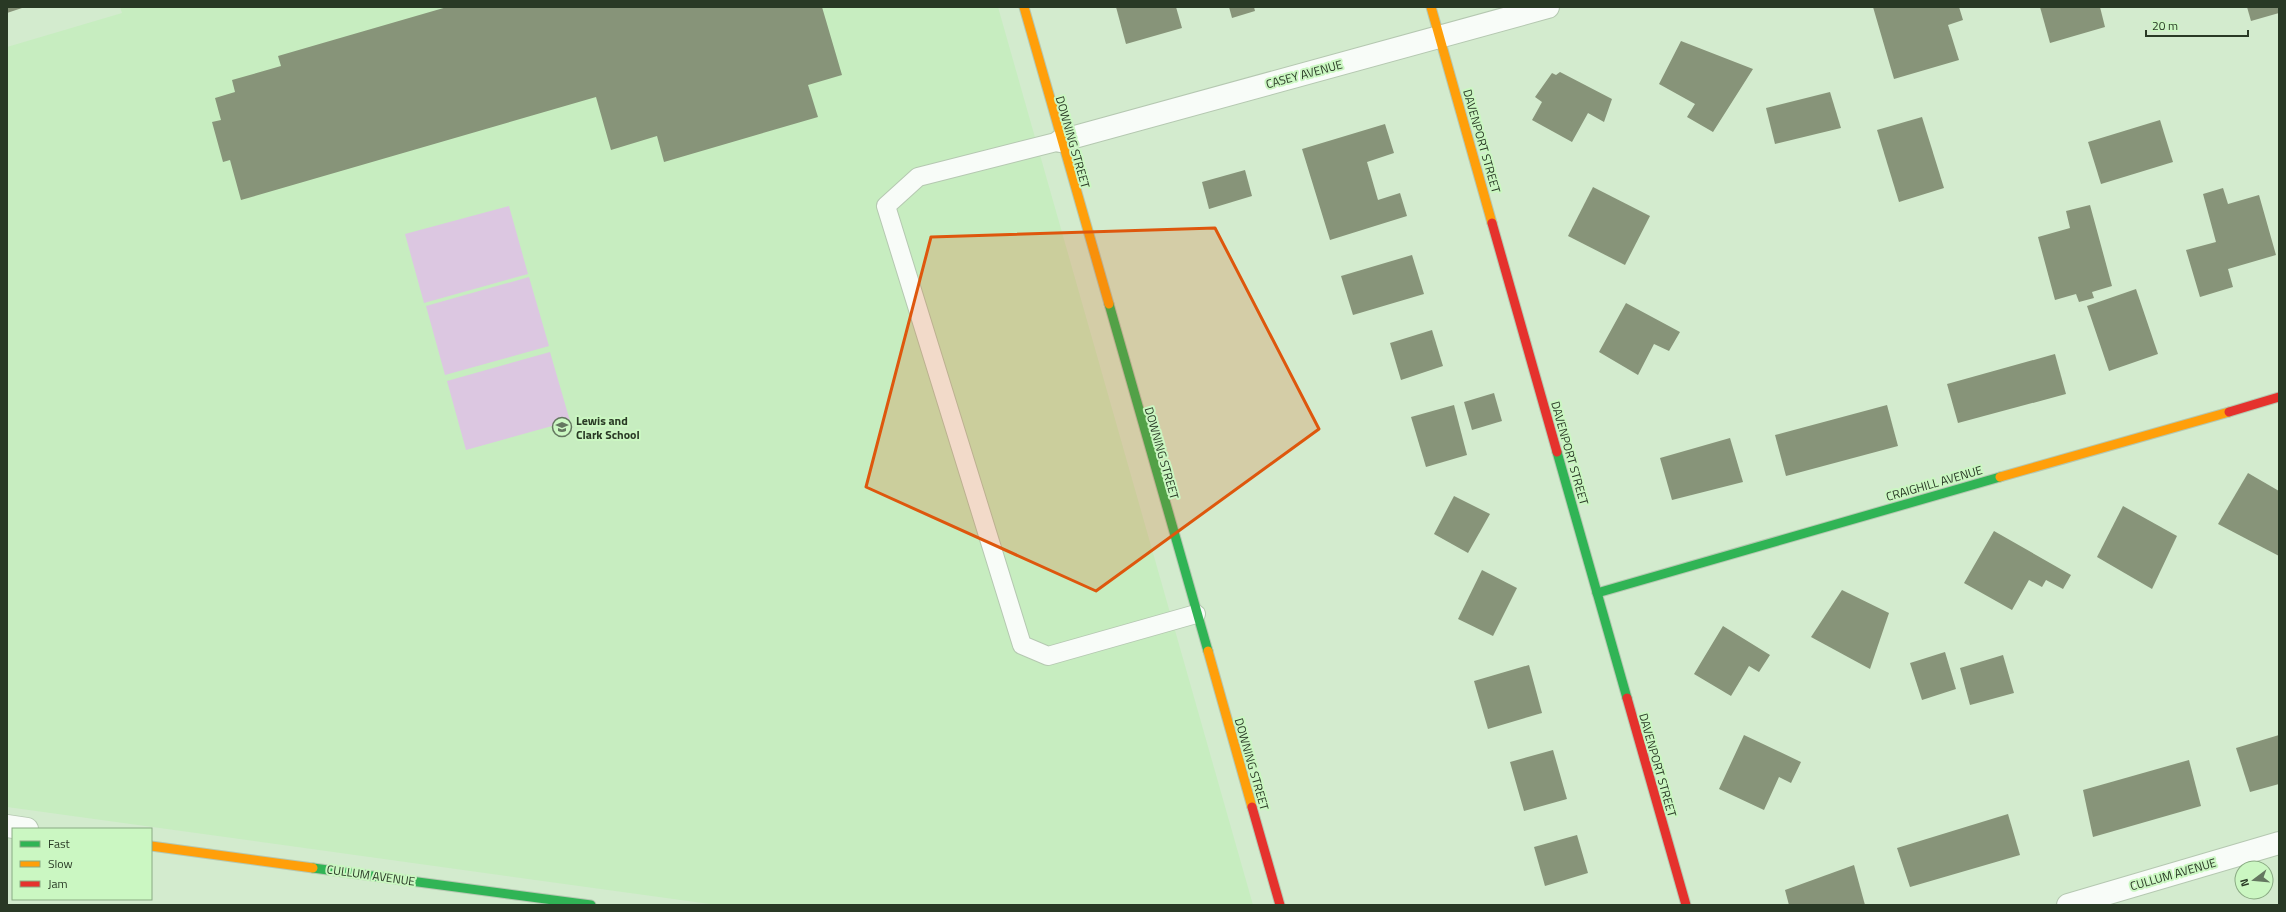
<svg xmlns="http://www.w3.org/2000/svg" width="2286" height="912" font-family="'Titillium Web',sans-serif">
  <style>
    .built { fill: #c7edc0 }
    .green { fill: #dcc7e1 }
    .building { fill: #879479 }
    .lines { fill: none; stroke-linecap: round; stroke-linejoin: round }
    .lane-casing { stroke: #b5c8b1; stroke-width: 20 }
    .street-casing { stroke: #b5c8b1; stroke-width: 24 }
    .fast-casing { stroke: #b5c8b1; stroke-width: 11 }
    .slow-casing { stroke: #b5c8b1; stroke-width: 11 }
    .jam-casing { stroke: #b5c8b1; stroke-width: 11 }
    .lane { stroke: #f8fcf8; stroke-width: 18 }
    .street { stroke: #f8fcf8; stroke-width: 22 }
    .fast { stroke: #30b455; stroke-width: 9 }
    .slow { stroke: #ff9f0a; stroke-width: 9 }
    .jam { stroke: #e5322d; stroke-width: 9 }
    .marked { fill: #de570d; fill-opacity: 0.2; stroke: #de570d; stroke-width: 3; stroke-linejoin: round }
    .labels { text-anchor: middle; dominant-baseline: central; stroke-width: 4; stroke-linejoin: round; paint-order: stroke }
    .street-label { font-size: 12px; fill: #293925; stroke: #cbf7c2 }
    .poi-label { font-size: 12px; font-weight: bold; fill: #293925; stroke: #cbf7c2; text-anchor: start }
  </style>
  <rect width="100%" height="100%" fill="#d3ebce"/>
  <path class="built" d="M120 7H998L1253 905H717L7 807V47L122 13Z"/>
  <g class="green">
    <path d="M509 206 528 274 424 303 405 234Z"/>
    <path d="M529 277 549 346 445 375 426 306Z"/>
    <path d="M550 352 570 421 466 450 447 381Z"/>
  </g>
  <g class="building">
    <path d="M7 7H25L7 13Z"/>
    <path d="M447 7H822L842 75 808 85 818 117 664 162 657 136 611 150 596 97 241 200 230 160 223 162 212 122 221 120 215 98 235 92 232 80 281 66 278 56Z"/>
    <path d="M1116 7H1176L1182 28 1126 44Z"/>
    <path d="M1229 7H1254L1255 11 1232 18Z"/>
    <path d="M1873 7H1959L1963 20 1948 25 1959 60 1894 79Z"/>
    <path d="M2040 7H2100L2105 27 2050 43Z"/>
    <path d="M2247 7H2279V13L2251 21Z"/>
    <path d="M1681 41 1753 69 1713 132 1687 117 1695 104 1659 84Z"/>
    <path d="M1560 72 1612 99 1604 122 1588 113 1572 142 1532 120 1542 102 1535 97 1552 73 1556 75Z"/>
    <path d="M1830 92 1841 128 1775 144 1766 108Z"/>
    <path d="M1922 117 1944 188 1899 202 1877 130Z"/>
    <path d="M2160 120 2173 162 2101 184 2088 142Z"/>
    <path d="M1385 124 1394 153 1367 162 1378 200 1400 193 1407 216 1330 240 1302 149Z"/>
    <path d="M1245 170 1252 196 1209 209 1202 182Z"/>
    <path d="M1593 187 1650 216 1625 265 1568 236Z"/>
    <path d="M2223 188 2228 204 2259 195 2276 255 2228 269 2233 287 2200 297 2186 250 2216 242 2203 194Z"/>
    <path d="M2090 205 2112 286 2092 292 2094 298 2079 302 2076 294 2055 300 2038 237 2070 228 2066 211Z"/>
    <path d="M1412 255 1424 294 1353 315 1341 276Z"/>
    <path d="M2136 289 2158 354 2109 371 2087 306Z"/>
    <path d="M1626 303 1680 332 1669 351 1654 344 1638 375 1599 352Z"/>
    <path d="M1432 330 1443 366 1401 380 1390 343Z"/>
    <path d="M2055 354 2066 394 1958 423 1947 384Z"/>
    <path d="M1494 393 1502 421 1472 430 1464 402Z"/>
    <path d="M1454 405 1467 455 1426 467 1411 417Z"/>
    <path d="M1887 405 1898 446 1786 476 1775 435Z"/>
    <path d="M1730 438 1743 482 1672 500 1660 458Z"/>
    <path d="M2248 473 2279 491V556L2218 524Z"/>
    <path d="M1454 496 1490 514 1468 553 1434 534Z"/>
    <path d="M2123 506 2177 536 2152 589 2097 557Z"/>
    <path d="M1994 531 2071 575 2063 589 2046 580 2042 587 2029 580 2012 610 1964 583Z"/>
    <path d="M1482 570 1517 588 1493 636 1458 619Z"/>
    <path d="M1842 590 1889 613 1870 669 1811 637Z"/>
    <path d="M1723 626 1770 655 1759 672 1749 666 1731 696 1694 674Z"/>
    <path d="M1945 652 1956 689 1922 700 1910 663Z"/>
    <path d="M2003 655 2014 693 1970 705 1960 668Z"/>
    <path d="M1529 665 1542 713 1488 729 1474 681Z"/>
    <path d="M1744 735 1801 762 1791 783 1779 777 1764 810 1719 789Z"/>
    <path d="M2279 735V784L2250 792 2236 748Z"/>
    <path d="M1553 750 1567 799 1524 811 1510 762Z"/>
    <path d="M2189 760 2201 806 2093 837 2083 790Z"/>
    <path d="M2008 814 2020 855 1910 887 1897 848Z"/>
    <path d="M1577 835 1588 873 1545 886 1534 847Z"/>
    <path d="M1854 865 1865 905H1789L1785 890Z"/>
  </g>
  <g class="lines">
    <defs>
      <path id="lane" d="M1060 141 918 177 886 206 1022 645 1048 656 1196 614"/>
      <g id="street">
        <path d="M1060 141 1548 7"/>
        <path d="M7 826 27 829"/>
        <path d="M2068 905 2279 843"/>
      </g>
      <g id="fast">
        <path d="M1109 304 1208 651"/>
        <path d="M1557 452 1627 698"/>
        <path d="M1597 593 2000 477"/>
        <path d="M313 868 591 905"/>
      </g>
      <g id="slow">
        <path d="M1024 7 1109 304"/>
        <path d="M1431 7 1492 223"/>
        <path d="M2000 477 2229 412"/>
        <path d="M1208 651 1252 807"/>
        <path d="M151 846 313 868"/>
      </g>
      <g id="jam">
        <path d="M1492 223 1557 452"/>
        <path d="M2229 412 2279 397"/>
        <path d="M1627 698 1686 905"/>
        <path d="M1252 807 1280 905"/>
      </g>
    </defs>
    <use href="#lane" class="lane-casing"/>
    <use href="#street" class="street-casing"/>
    <use href="#fast" class="fast-casing"/>
    <use href="#slow" class="slow-casing"/>
    <use href="#jam" class="jam-casing"/>
    <use href="#lane" class="lane"/>
    <use href="#street" class="street"/>
    <use href="#fast" class="fast"/>
    <use href="#slow" class="slow"/>
    <use href="#jam" class="jam"/>
  </g>
  <path class="marked" d="M1215 228 1319 429 1096 591 866 487 931 237Z"/>
  <defs>
    <symbol id="school-ring" viewBox="-11 -11 22 22"><circle r="9.5" fill="#cbf7c2" stroke="#647760" stroke-width="1.5"/><path d="M0-5L7-2L0 1L-7-2ZM-4 1L0 2.5L4 1V4Q0 6-4 4Z" fill="#647760"/></symbol>
  </defs>
  <g fill-rule="evenodd">
    <use href="#school-ring" x="551" y="416" width="22" height="22"/>
  </g>
  <g class="labels">
    <g class="street-label">
      <text transform="translate(1304 74) rotate(-15)">CASEY AVENUE</text>
      <text transform="translate(1482 141) rotate(74)">DAVENPORT STREET</text>
      <text transform="translate(1073 142) rotate(74)">DOWNING STREET</text>
      <text transform="translate(1162 453) rotate(74)">DOWNING STREET</text>
      <text transform="translate(1570 453) rotate(74)">DAVENPORT STREET</text>
      <text transform="translate(1934 483) rotate(-16)">CRAIGHILL AVENUE</text>
      <text transform="translate(1252 764) rotate(74)">DOWNING STREET</text>
      <text transform="translate(1658 765) rotate(74)">DAVENPORT STREET</text>
      <text transform="translate(2173 874) rotate(-16)">CULLUM AVENUE</text>
      <text transform="translate(371 875) rotate(8)">CULLUM AVENUE</text>
    </g>
    <g class="poi-label">
      <text x="576" y="420">Lewis and<tspan x="576" dy="14">Clark School</tspan></text>
    </g>
  </g>
  <rect width="2286" height="912" fill="none" stroke="#293925" stroke-width="16"/>
  <rect x="12" y="828" width="140" height="72" fill="#cbf7c2" stroke="#8aab83"/>
  <rect x="20" y="841" width="20" height="6" fill="#30b455" stroke="#8aab83"/>
  <text x="48" y="848" font-size="12" fill="#293925">Fast</text>
  <rect x="20" y="861" width="20" height="6" fill="#ff9f0a" stroke="#8aab83"/>
  <text x="48" y="868" font-size="12" fill="#293925">Slow</text>
  <rect x="20" y="881" width="20" height="6" fill="#e5322d" stroke="#8aab83"/>
  <text x="48" y="888" font-size="12" fill="#293925">Jam</text>
  <g transform="translate(2254 880) rotate(254)"><circle r="19" fill="#cbf7c2" stroke="#8aab83"/>
  <path d="M0-3L7 15L0 10L-7 15Z" fill="#647760"/>
  <text y="-6" font-size="11" font-weight="bold" text-anchor="middle" fill="#293925">N</text>
  </g>
  <path d="M2146 30v6h102v-6" fill="none" stroke="#293925" stroke-width="2"/>
  <text x="2152" y="30" font-size="12" fill="#293925" stroke="#cbf7c2" stroke-width="3" paint-order="stroke">20 m</text>
</svg>
